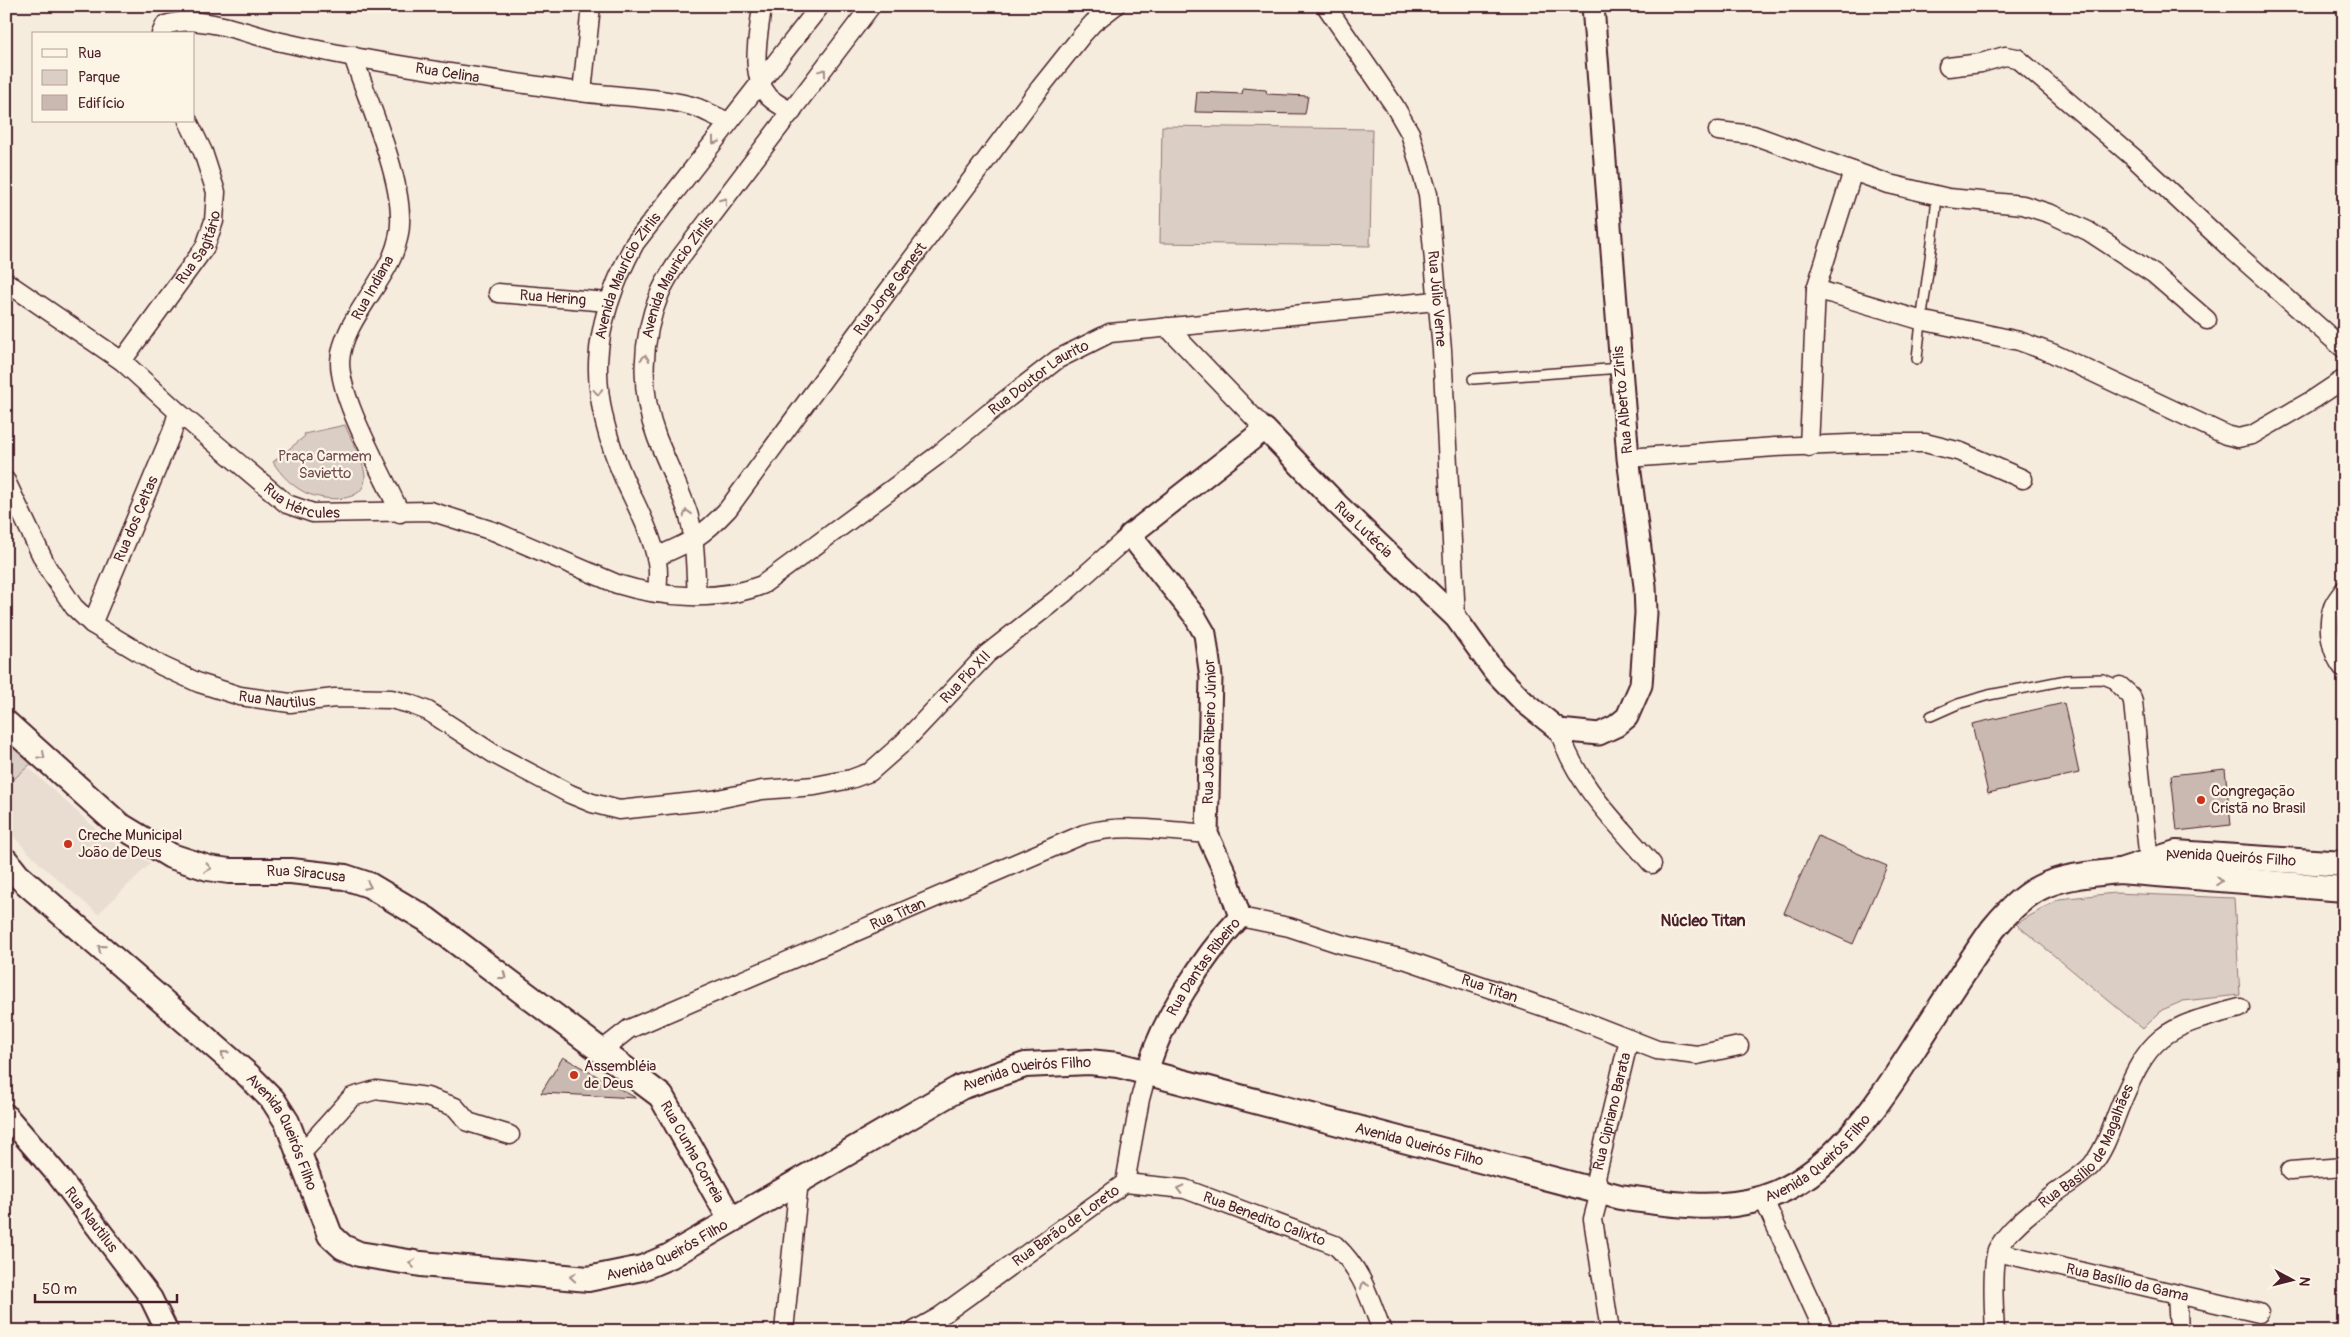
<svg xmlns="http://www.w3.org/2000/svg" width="2350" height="1337" font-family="Pangolin,sans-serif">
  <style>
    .built { fill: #e8ddd0 }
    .green { fill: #dbcec4; stroke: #927678 }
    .building { fill: #cab9b1; stroke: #4a1f2b }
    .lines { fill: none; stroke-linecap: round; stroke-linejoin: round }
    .service-casing { stroke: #4a1f2b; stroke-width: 12 }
    .minor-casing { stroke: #4a1f2b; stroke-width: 21 }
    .tertiary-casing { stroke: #4a1f2b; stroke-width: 25 }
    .secondary-casing { stroke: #4a1f2b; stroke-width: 28 }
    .service { stroke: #fcf5e5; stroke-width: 9 }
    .minor { stroke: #fcf5e5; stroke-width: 18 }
    .tertiary { stroke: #fcf5e5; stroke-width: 21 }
    .secondary { stroke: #fcf5e5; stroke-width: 24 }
    .oneway { stroke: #a38a88 }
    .poi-dot { fill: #c8321e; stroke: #fcf5e5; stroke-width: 2 }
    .labels { text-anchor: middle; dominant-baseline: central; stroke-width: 4.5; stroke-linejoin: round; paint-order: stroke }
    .street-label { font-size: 15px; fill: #4a1f2b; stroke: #fcf5e5 }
    .park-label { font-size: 15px; fill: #6e4b51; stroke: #fcf5e5 }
    .poi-label { font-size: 15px; fill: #4a1f2b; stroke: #fcf5e5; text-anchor: start }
    .neighbourhood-label { font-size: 16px; font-weight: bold; fill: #4a1f2b; stroke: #fcf5e5 }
  </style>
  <rect width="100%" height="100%" fill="#f5ecde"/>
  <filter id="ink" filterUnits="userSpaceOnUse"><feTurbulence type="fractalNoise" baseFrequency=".02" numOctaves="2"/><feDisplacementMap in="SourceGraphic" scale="10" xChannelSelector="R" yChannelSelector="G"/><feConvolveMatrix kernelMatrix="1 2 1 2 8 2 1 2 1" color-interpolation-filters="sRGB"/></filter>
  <g filter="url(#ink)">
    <path class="built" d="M28 767 96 829 122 848 151 863 98 914 41 865 6 829V786Z"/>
    <g class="green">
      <path d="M1162 126 1372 129 1370 246 1160 243Z"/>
      <path d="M345 425C351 440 363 459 365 475 367 505 324 501 306 493 292 486 281 475 273 462L305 436 304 434Z"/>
      <path d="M6 736 34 761 6 786Z"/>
      <path d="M2115 893 2234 898 2240 995 2183 1001 2162 1010 2143 1029 2016 924 2059 899Z"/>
    </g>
    <g class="building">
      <path d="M1243 88 1266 90 1267 94 1308 96 1305 114 1195 112 1197 92 1242 94Z"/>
      <path d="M2064 703 2079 773 1988 793 1972 724Z"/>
      <path d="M2225 769 2231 825 2177 831 2171 775Z"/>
      <path d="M1818 836 1887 866 1853 944 1784 913Z"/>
      <path d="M563 1057 636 1098 541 1093Z"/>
    </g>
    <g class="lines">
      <defs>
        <g id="service">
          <path d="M1917 359C1922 304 1933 250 1937 195"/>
          <path d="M1473 379 1621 368"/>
          <path d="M1931 716 1958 704 1989 695 2066 680 2103 679 2120 686"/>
        </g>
        <g id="minor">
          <path d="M762 6C759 35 748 73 769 97 775 103 785 108 792 112"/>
          <path id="s1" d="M1326 6 1394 105 1410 133 1428 194 1442 350 1456 618"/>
          <path id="s2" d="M161 34 165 25C203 13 248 35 286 43 383 65 483 78 581 92 615 97 668 97 698 108 708 112 718 118 729 122"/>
          <path d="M353 56C368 102 399 170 400 216 401 230 397 245 392 257 378 289 341 327 340 362 340 401 383 474 400 513"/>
          <path d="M1948 67 1981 63 2005 56 2017 58 2134 158 2231 249 2344 349"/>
          <path d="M582 92 591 6"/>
          <path d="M1718 131 1753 135 1889 184 1948 198 2023 205 2051 214 2088 231 2154 274 2207 320"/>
          <path id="s3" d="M6 282 122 361 178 412 287 504 313 513 430 511 496 532 617 584C662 598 719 602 762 585L938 455 990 412 1058 359 1110 333 1436 301"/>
          <path d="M1816 289 1920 320 2019 341 2052 353 2226 435 2238 438 2252 435 2314 399 2344 379"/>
          <path id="s4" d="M498 293 608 302"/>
          <path d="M1167 327 1265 429"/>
          <path id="s5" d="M122 361 205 247 214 221 216 192 203 152 188 121"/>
          <path d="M1809 447 1816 289 1853 171"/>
          <path d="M1628 458 1775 447 1874 443H1925L1961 452 2023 479"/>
          <path id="s6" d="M6 481 47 567 74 607 92 624 162 666 199 683 240 696 290 703 335 698 391 699 410 704 428 711 494 754 570 794 592 803 619 810 713 800 762 790 815 786 851 779 870 772 904 742 987 654 1067 591 1130 535"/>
          <path id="s7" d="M656 557C691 542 702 537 728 509L891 287 1040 88 1083 34 1093 23 1115 6"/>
          <path d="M2344 590C2340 596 2335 601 2333 607 2326 626 2331 654 2344 669"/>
          <path id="s8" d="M657 593C658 583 659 572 657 562 652 534 637 507 625 481 586 392 589 329 635 243L820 6"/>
          <path id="s9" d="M697 596C695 569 696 539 688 513 679 487 667 463 657 438 639 391 641 339 660 293 665 281 673 270 679 259L871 6"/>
          <path id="s10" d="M92 624 172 432 178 412"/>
          <path d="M2120 686 2131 696 2133 702 2150 872"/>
          <path d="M1559 730C1576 785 1615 821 1652 864"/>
          <path id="s11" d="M1240 917 1289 927 1341 944 1404 959 1570 1016 1657 1050 1697 1055 1739 1046"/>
          <path id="s12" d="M601 1051 629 1029 1084 834C1123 823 1167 831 1207 834"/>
          <path d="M300 1155 352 1097 376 1090 427 1097 455 1107 468 1122 510 1135"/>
          <path d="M2290 1171 2344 1167"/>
          <path id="s13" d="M1125 1183 1185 1189 1335 1245C1362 1270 1369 1297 1382 1331"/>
          <path d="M1763 1198 1824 1331"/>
          <path id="s14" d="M1997 1252 2259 1313"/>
          <path d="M2177 1294 2179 1331"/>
          <path d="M784 1331 799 1180"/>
          <path id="s15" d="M914 1331 939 1317 1125 1183 1140 1099 1147 1073"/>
          <path id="s16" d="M1610 1331 1593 1219 1600 1192 1596 1177 1629 1039"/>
          <path id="s17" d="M1995 1331C1994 1313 1991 1267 1997 1251 2005 1231 2036 1208 2053 1195 2066 1185 2081 1177 2092 1165 2105 1149 2111 1129 2118 1111 2149 1034 2162 1028 2240 1008"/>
        </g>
        <g id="tertiary">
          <path id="s18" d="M1147 1073C1160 1021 1204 956 1240 917L1226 875 1207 834 1211 677 1205 634 1194 615 1130 535 1265 429 1337 504 1456 618 1494 671 1524 702 1559 730 1599 734 1616 726 1627 717 1641 685 1646 613 1645 586 1628 458 1593 6"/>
          <path id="s19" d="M6 1115 56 1173 151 1298 167 1331"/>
        </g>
        <g id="secondary">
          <path id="s20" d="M6 723 118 824 171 856 208 868 229 871H291L345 877 369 885 426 919 661 1096 731 1220"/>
          <path id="s21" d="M6 861 17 875 248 1075 273 1100 287 1122 330 1235 343 1247 359 1254 421 1264 588 1279 642 1268 670 1256 961 1087 1025 1065 1089 1062 1118 1065 1620 1197C1667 1204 1716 1212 1763 1198 1835 1176 1883 1096 1922 1036 1945 1000 1968 964 1993 929 2034 879 2057 878 2119 871L2344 889"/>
          <path id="s22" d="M2123 870 2176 853 2344 864"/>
        </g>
      </defs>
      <use href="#service" class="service-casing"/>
      <use href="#minor" class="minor-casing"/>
      <use href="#tertiary" class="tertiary-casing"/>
      <use href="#secondary" class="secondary-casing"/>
      <use href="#service" class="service"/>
      <use href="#minor" class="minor"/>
      <use href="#tertiary" class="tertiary"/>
      <use href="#secondary" class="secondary"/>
    </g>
    <defs><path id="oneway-chevron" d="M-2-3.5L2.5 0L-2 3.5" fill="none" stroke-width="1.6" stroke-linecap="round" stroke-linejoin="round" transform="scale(1.25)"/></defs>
    <g class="oneway">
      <use href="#oneway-chevron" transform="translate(823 72) rotate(-53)"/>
      <use href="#oneway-chevron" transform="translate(715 141) rotate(126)"/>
      <use href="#oneway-chevron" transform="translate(724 201) rotate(-52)"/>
      <use href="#oneway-chevron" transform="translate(645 358) rotate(-85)"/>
      <use href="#oneway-chevron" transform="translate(598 392) rotate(85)"/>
      <use href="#oneway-chevron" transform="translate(687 513) rotate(-107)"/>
      <use href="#oneway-chevron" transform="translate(42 756) rotate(42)"/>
      <use href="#oneway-chevron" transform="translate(208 868) rotate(12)"/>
      <use href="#oneway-chevron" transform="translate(2219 881) rotate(4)"/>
      <use href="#oneway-chevron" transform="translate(368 886) rotate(24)"/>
      <use href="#oneway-chevron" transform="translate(101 948) rotate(-139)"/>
      <use href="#oneway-chevron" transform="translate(503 976) rotate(37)"/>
      <use href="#oneway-chevron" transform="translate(224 1054) rotate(-139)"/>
      <use href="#oneway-chevron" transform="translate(1180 1189) rotate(-166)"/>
      <use href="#oneway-chevron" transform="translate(412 1263) rotate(-171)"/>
      <use href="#oneway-chevron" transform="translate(573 1277) rotate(-175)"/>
      <use href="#oneway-chevron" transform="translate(1364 1285) rotate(-111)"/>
    </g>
  </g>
  <g class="poi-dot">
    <circle cx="2201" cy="800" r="5"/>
    <circle cx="68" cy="844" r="5"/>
    <circle cx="574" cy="1075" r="5"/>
  </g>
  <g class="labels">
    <g class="street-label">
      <text stroke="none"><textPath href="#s2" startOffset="298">Rua Celina</textPath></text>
      <text stroke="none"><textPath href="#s5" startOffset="138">Rua Sagitário</textPath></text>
      <text stroke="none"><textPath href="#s8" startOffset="334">Avenida Maurício Zirlis</textPath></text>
      <text stroke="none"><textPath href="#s9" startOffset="335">Avenida Mauricio Zirlis</textPath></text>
      <text transform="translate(373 288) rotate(-61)">Rua Indiana</text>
      <text stroke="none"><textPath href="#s7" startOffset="361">Rua Jorge Genest</textPath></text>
      <text stroke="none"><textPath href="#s4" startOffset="55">Rua Hering</textPath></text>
      <text stroke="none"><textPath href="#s1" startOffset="321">Rua Júlio Verne</textPath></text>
      <text stroke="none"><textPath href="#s3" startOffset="1198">Rua Doutor Laurito</textPath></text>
      <text transform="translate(1623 400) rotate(-95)">Rua Alberto Zirlis</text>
      <text stroke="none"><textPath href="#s3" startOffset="372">Rua Hércules</textPath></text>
      <text stroke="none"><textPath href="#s10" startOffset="114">Rua dos Celtas</textPath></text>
      <text stroke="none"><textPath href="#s18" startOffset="910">Rua Lutécia</textPath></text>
      <text stroke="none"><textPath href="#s6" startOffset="1130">Rua Pio XII</textPath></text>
      <text stroke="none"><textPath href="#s6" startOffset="371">Rua Nautilus</textPath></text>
      <text stroke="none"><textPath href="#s18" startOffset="375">Rua João Ribeiro Júnior</textPath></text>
      <text stroke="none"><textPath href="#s22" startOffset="110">Avenida Queirós Filho</textPath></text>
      <text stroke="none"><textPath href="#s20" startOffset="350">Rua Siracusa</textPath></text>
      <text stroke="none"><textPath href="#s12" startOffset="328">Rua Titan</textPath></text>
      <text stroke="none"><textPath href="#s18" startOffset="121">Rua Dantas Ribeiro</textPath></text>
      <text stroke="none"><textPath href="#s11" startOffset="260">Rua Titan</textPath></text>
      <text stroke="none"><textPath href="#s21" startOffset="1261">Avenida Queirós Filho</textPath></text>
      <text stroke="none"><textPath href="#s16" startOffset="224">Rua Cipriano Barata</textPath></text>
      <text stroke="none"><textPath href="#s21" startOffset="391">Avenida Queirós Filho</textPath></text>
      <text stroke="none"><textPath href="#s17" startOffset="221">Rua Basílio de Magalhães</textPath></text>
      <text stroke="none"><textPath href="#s21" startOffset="1666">Avenida Queirós Filho</textPath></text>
      <text stroke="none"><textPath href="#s20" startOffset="839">Rua Cunha Correia</textPath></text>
      <text stroke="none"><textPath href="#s21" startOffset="2086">Avenida Queirós Filho</textPath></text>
      <text stroke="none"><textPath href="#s13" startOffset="145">Rua Benedito Calixto</textPath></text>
      <text stroke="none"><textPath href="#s19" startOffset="135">Rua Nautilus</textPath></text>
      <text stroke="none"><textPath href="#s15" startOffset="185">Rua Barão de Loreto</textPath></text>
      <text stroke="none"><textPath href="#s21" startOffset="856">Avenida Queirós Filho</textPath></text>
      <text stroke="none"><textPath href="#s14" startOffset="134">Rua Basílio da Gama</textPath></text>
    </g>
    <g class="park-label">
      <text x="325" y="456">Praça Carmem<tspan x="325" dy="17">Savietto</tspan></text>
    </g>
    <g class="poi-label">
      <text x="2211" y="791">Congregação<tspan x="2211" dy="17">Cristã no Brasil</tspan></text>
      <text x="78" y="835">Creche Municipal<tspan x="78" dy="17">João de Deus</tspan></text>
      <text x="584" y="1066">Assembléia<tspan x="584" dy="17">de Deus</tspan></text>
    </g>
    <g class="neighbourhood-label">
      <text x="1703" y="921">Núcleo Titan</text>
    </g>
  </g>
  <rect width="2350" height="1337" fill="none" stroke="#fcf5e5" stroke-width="25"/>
  <rect x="12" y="12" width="2325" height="1312" fill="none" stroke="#4a1f2b" stroke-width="2" filter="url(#ink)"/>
  <rect x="32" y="32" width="162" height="90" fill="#fcf5e5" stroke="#b59f9b"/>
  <rect x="42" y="49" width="25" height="8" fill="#fcf5e5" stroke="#b59f9b"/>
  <text x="78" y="58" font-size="15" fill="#4a1f2b">Rua</text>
  <rect x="42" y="70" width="25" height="15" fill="#dbcec4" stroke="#b59f9b"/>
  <text x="78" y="82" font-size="15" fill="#4a1f2b">Parque</text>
  <rect x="42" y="95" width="25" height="15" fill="#cab9b1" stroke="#b59f9b"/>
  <text x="78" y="108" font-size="15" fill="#4a1f2b">Edifício</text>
  <g transform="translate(2292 1280) rotate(97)" stroke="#fcf5e5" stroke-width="4" paint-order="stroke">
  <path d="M0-4L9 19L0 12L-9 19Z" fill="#4a1f2b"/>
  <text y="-8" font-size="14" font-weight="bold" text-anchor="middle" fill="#4a1f2b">N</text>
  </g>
  <path d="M35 1294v8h142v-8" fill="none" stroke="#4a1f2b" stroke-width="2.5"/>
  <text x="42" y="1294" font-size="15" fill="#4a1f2b" stroke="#fcf5e5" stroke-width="4" paint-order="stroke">50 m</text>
</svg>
